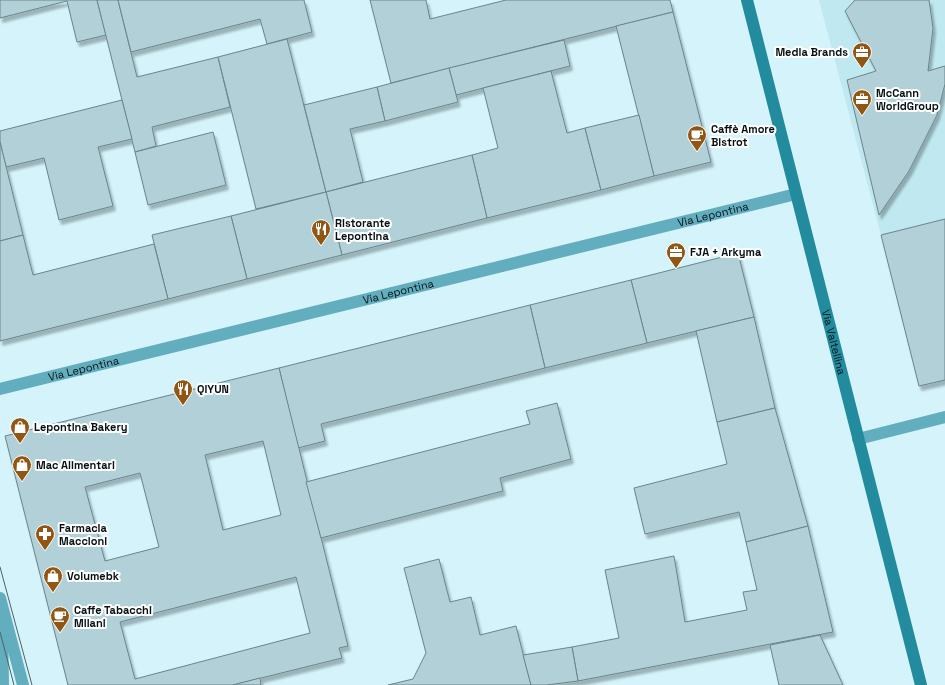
<svg xmlns="http://www.w3.org/2000/svg" width="945" height="685" font-family="'Space Grotesk',sans-serif">
  <style>
    .built { fill: #c0e8f0 }
    .building { fill: #b2d0d7; stroke: #69858c; fill-rule: evenodd; filter: url(#shadow) }
    .lines { fill: none; stroke-linecap: round; stroke-linejoin: round }
    .street { stroke: #63aebe; stroke-width: 12 }
    .secondary { stroke: #228b9e; stroke-width: 12 }
    .tram { stroke: #506166; stroke-width: 1 }
    .labels { text-anchor: middle; dominant-baseline: central; stroke-width: 4; stroke-linejoin: round; paint-order: stroke }
    .poi-label { font-size: 11px; font-weight: bold; fill: #071114; stroke: #fff; text-anchor: start }
    .street-label { font-size: 11px; fill: #071114; stroke: #fff }
  </style>
  <defs>
    <filter id="shadow"><feDropShadow dx="2.5" dy="4.5" stdDeviation="1" flood-color="#0004"/></filter>
  </defs>
  <rect width="100%" height="100%" fill="#d4f3fb"/>
  <path class="built" d="M819 0H945V219L881 235Z"/>
  <g class="building">
    <path d="M0 0H97L106 35 77 42 67 1 0 18Z"/>
    <path d="M97 0H118L137 77 218 57 230 107 152 127 156 146 135 152Z"/>
    <path d="M118 0H304L312 32 267 44 260 19 131 52Z"/>
    <path d="M370 0H426L430 19 506 0H670L673 12 391 83Z"/>
    <path d="M855 0H929L933 28 928 71 945 66V84L937 115 909 171 879 215 847 80 876 71 845 11Z"/>
    <path d="M673 12 711 162 654 176 616 26Z"/>
    <path d="M287 39 326 192 256 209 218 57Z"/>
    <path d="M564 40 570 66 456 95 449 68Z"/>
    <path d="M449 68 458 102 385 121 377 87Z"/>
    <path d="M551 71 567 133 585 128 601 190 487 218 472 155 498 148 483 88Z"/>
    <path d="M377 87 385 121 350 129 363 182 326 192 304 105Z"/>
    <path d="M122 100 132 139 98 147 113 206 59 220 44 158 6 167 0 142V131Z"/>
    <path d="M639 115 654 176 601 190 585 128Z"/>
    <path d="M213 132 226 185 148 205 135 152Z"/>
    <path d="M0 142 23 235 0 241Z"/>
    <path d="M472 155 487 218 342 255 326 192Z"/>
    <path d="M326 192 342 255 247 279 231 216Z"/>
    <path d="M231 216 247 279 168 299 152 235Z"/>
    <path d="M945 219V380L919 386 881 235Z"/>
    <path d="M23 235 33 275 154 244 168 299 0 341V241Z"/>
    <path d="M738 253 754 317 647 343 631 280Z"/>
    <path d="M631 280 647 343 545 368 530 305Z"/>
    <path d="M530 305 545 368 321 424 325 441 298 448 279 368Z"/>
    <path d="M754 317 775 408 717 422 696 331Z"/>
    <path d="M279 368 348 646 339 648 342 658 233 685H68L5 436ZM263 441 281 515 223 530 205 455ZM140 473 159 547 105 561 85 487ZM296 577 310 633 135 679 120 622Z"/>
    <path d="M557 403 571 459 500 478 503 491 321 538 306 482 530 424 526 411Z"/>
    <path d="M775 408 808 526 746 542 739 512 645 534 634 488 727 464 717 422Z"/>
    <path d="M808 526 833 632 578 681 572 647 619 638 605 570 674 556 685 622 747 610 743 592 757 590 746 542Z"/>
    <path d="M439 559 450 602 471 597 480 635 516 626 531 685H388L413 679 426 653 404 568Z"/>
    <path d="M820 635 843 685H779L770 645Z"/>
    <path d="M572 647 578 681 546 685H531L523 655Z"/>
    <path d="M260 678 261 685H233Z"/>
  </g>
  <g class="lines">
    <g class="street">
      <path id="s1" d="M0 389 796 194"/>
      <path d="M858 439 945 417"/>
      <path d="M0 598 23 685"/>
      <path d="M2 623 3 685"/>
    </g>
    <path class="secondary" id="s2" d="M747 0 921 685"/>
    <g class="tram">
      <path d="M0 567 32 685"/>
      <path d="M0 632 14 685"/>
    </g>
  </g>
  <defs>
    <symbol id="office-pin" viewBox="-11 -11 22 30"><path d="M0 17L-7.5 6A9.5 9.5 0 1 1 7.5 6Z" fill="#915613" stroke="#fff"/><path d="M-6-3h4V-5.5h4V-3h4V5H-6ZM-1-4.5V-3h2v-1.5ZM-6 0V1H6V0Z" fill="#fff"/></symbol>
    <symbol id="cafe-pin" viewBox="-11 -11 22 30"><path d="M0 17L-7.5 6A9.5 9.5 0 1 1 7.5 6Z" fill="#915613" stroke="#fff"/><path d="M-5.5-4.5H6V0H3Q3 3.5 0 3.5H-2.5Q-5.5 3.5-5.5 0ZM3-3.2v2h1.7v-2ZM-6 4.5H4V6H-6Z" fill="#fff"/></symbol>
    <symbol id="restaurant-pin" viewBox="-11 -11 22 30"><path d="M0 17L-7.5 6A9.5 9.5 0 1 1 7.5 6Z" fill="#915613" stroke="#fff"/><path d="M-5-6h1v4h1v-4h1v4h1v-4h1v5L-1.5 .5V6h-2V.5L-5-1ZM5-6V6H3V1.5H1.5Q1.5-4 5-6Z" fill="#fff"/></symbol>
    <symbol id="shop-pin" viewBox="-11 -11 22 30"><path d="M0 17L-7.5 6A9.5 9.5 0 1 1 7.5 6Z" fill="#915613" stroke="#fff"/><path d="M-5-2.5h2.3a2.7 3.5 0 0 1 5.4 0H5L5.5 6h-11ZM-1.5-2.5h3a1.5 2.3 0 0 0-3 0Z" fill="#fff"/></symbol>
    <symbol id="pharmacy-pin" viewBox="-11 -11 22 30"><path d="M0 17L-7.5 6A9.5 9.5 0 1 1 7.5 6Z" fill="#915613" stroke="#fff"/><path d="M-2-6h4v4h4v4h-4v4h-4v-4h-4v-4h4Z" fill="#fff"/></symbol>
  </defs>
  <g fill-rule="evenodd">
    <use href="#office-pin" x="851" y="41" width="22" height="30"/>
    <use href="#office-pin" x="851" y="88" width="22" height="30"/>
    <use href="#cafe-pin" x="686" y="124" width="22" height="30"/>
    <use href="#restaurant-pin" x="310" y="218" width="22" height="30"/>
    <use href="#office-pin" x="665" y="241" width="22" height="30"/>
    <use href="#restaurant-pin" x="172" y="378" width="22" height="30"/>
    <use href="#shop-pin" x="9" y="416" width="22" height="30"/>
    <use href="#shop-pin" x="11" y="454" width="22" height="30"/>
    <use href="#pharmacy-pin" x="34" y="523" width="22" height="30"/>
    <use href="#shop-pin" x="42" y="565" width="22" height="30"/>
    <use href="#cafe-pin" x="49" y="605" width="22" height="30"/>
  </g>
  <g class="labels">
    <g class="poi-label">
      <text x="848" y="52" text-anchor="end">Media Brands</text>
      <text x="876" y="93">McCann<tspan x="876" dy="13">WorldGroup</tspan></text>
      <text x="711" y="129">Caffè Amore<tspan x="711" dy="13">Bistrot</tspan></text>
      <text x="335" y="223">Ristorante<tspan x="335" dy="13">Lepontina</tspan></text>
      <text x="690" y="252">FJA + Arkyma</text>
      <text x="197" y="389">QIYUN</text>
      <text x="34" y="427">Lepontina Bakery</text>
      <text x="36" y="465">Mac Alimentari</text>
      <text x="59" y="528">Farmacia<tspan x="59" dy="13">Maccioni</tspan></text>
      <text x="67" y="576">Volumebk</text>
      <text x="74" y="610">Caffe Tabacchi<tspan x="74" dy="13">Milani</tspan></text>
    </g>
    <g class="street-label">
      <text stroke="none"><textPath href="#s1" startOffset="734">Via Lepontina</textPath></text>
      <text stroke="none"><textPath href="#s1" startOffset="410">Via Lepontina</textPath></text>
      <text stroke="none"><textPath href="#s2" startOffset="353">Via Valtellina</textPath></text>
      <text stroke="none"><textPath href="#s1" startOffset="86">Via Lepontina</textPath></text>
    </g>
  </g>
</svg>
